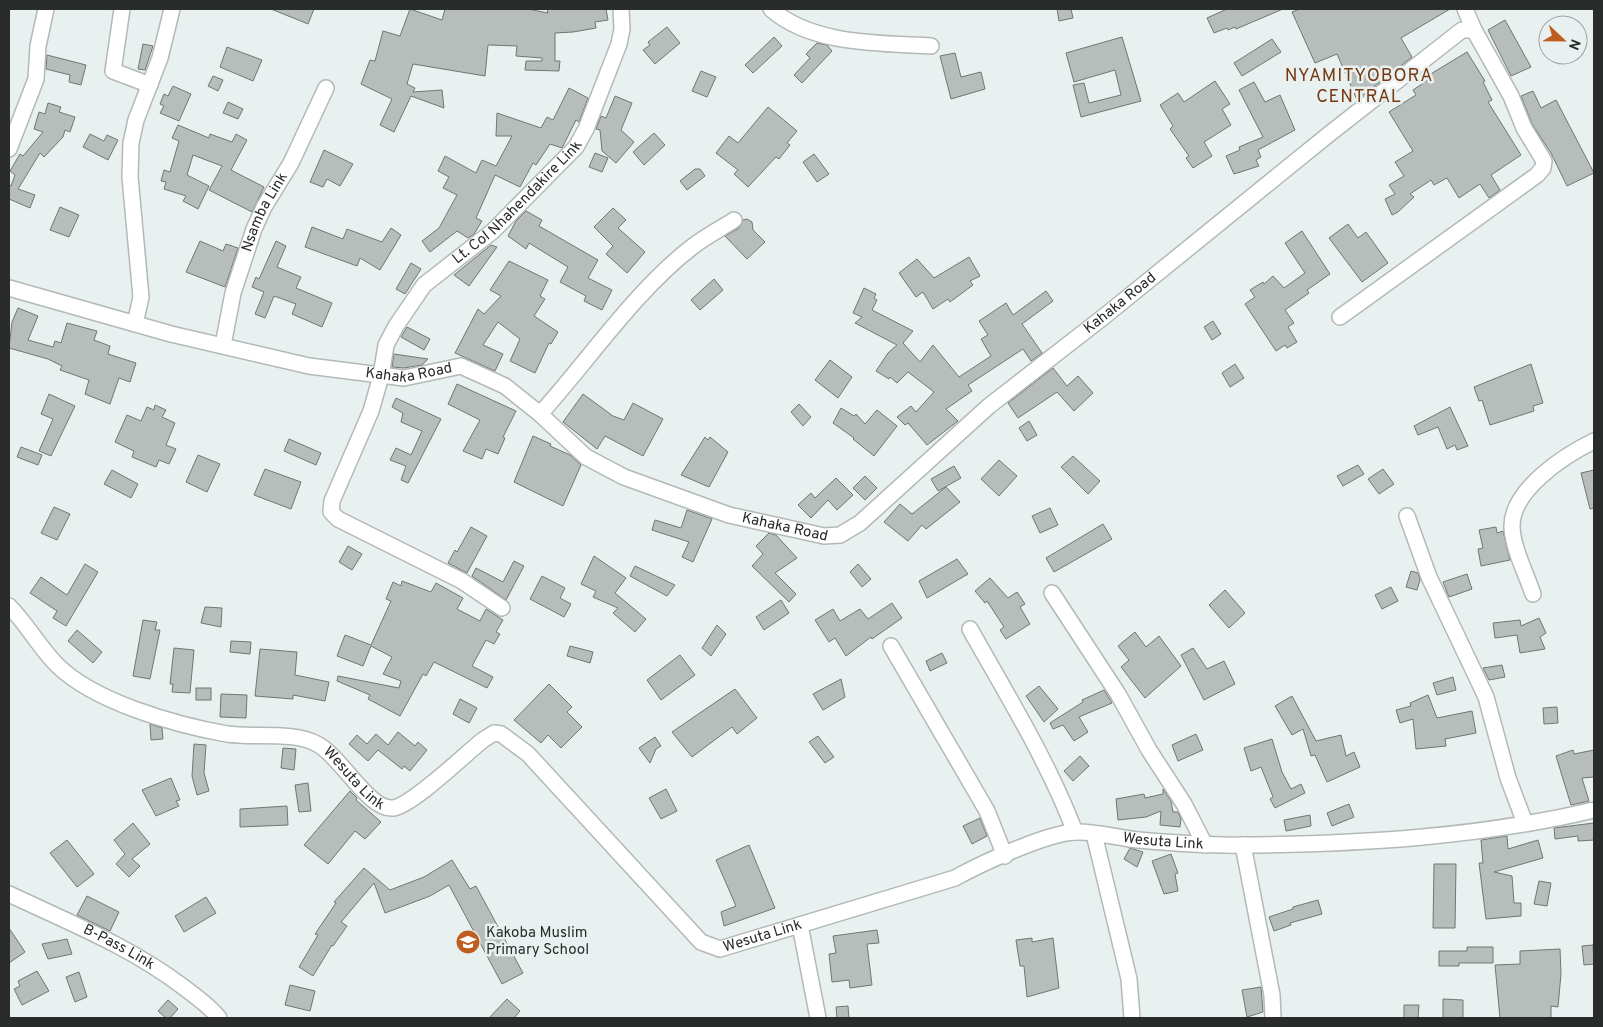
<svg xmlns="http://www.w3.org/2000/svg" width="1603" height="1027" font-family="Overpass,sans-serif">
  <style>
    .building { fill: #b7bdba; stroke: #707673 }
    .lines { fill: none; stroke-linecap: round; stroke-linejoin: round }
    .minor-casing { stroke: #b2b9b8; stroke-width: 18 }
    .minor { stroke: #fff; stroke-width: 15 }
    .labels { text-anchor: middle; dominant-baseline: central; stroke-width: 5; stroke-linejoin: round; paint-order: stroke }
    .street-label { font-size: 15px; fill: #2a2c2c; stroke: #e9f1f0 }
    .poi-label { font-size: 15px; fill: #2a2c2c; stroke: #e9f1f0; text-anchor: start }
    .quarter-label { font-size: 18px; letter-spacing: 1px; fill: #763711; stroke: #e9f1f0 }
  </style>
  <rect width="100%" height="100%" fill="#e9f1f0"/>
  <g class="building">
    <path d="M271 9H314L308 24Z"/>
    <path d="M410 9 442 20 445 9H528L548 13 547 9H606L608 20 595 22 596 28 573 32 555 33V61H560L559 71 525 70 526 61H542V58L516 56 517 46 488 45 485 76 413 64 407 84 415 88 413 92 442 90 444 108 411 96 394 132 380 125 392 99 361 84 370 60 375 61 383 31 400 36Z"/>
    <path d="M1057 9H1071L1073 18 1059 21Z"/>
    <path d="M1227 9H1283L1236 29 1235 27 1228 30 1227 28 1214 33 1207 18Z"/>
    <path d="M1300 9H1450L1401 38 1412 57 1357 100 1337 54 1315 63 1292 12Z"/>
    <path d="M1505 20 1531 67 1511 76 1488 30Z"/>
    <path d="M667 27 680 43 655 64 643 50 650 45 648 42Z"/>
    <path d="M774 37 782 46 753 73 745 65Z"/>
    <path d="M1122 37 1141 101 1081 117 1073 85 1084 83 1089 103 1121 95 1115 70 1074 82 1066 53Z"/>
    <path d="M1272 39 1281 52 1242 76 1234 63Z"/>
    <path d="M817 43 827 45 832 51 802 83 794 75 810 58 806 54Z"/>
    <path d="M143 44 153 46 145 70 138 69Z"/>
    <path d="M227 47 262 60 253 81 220 67Z"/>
    <path d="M1467 52 1485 81 1483 82 1492 100 1488 102 1521 155 1491 175 1500 190 1489 198 1480 184 1459 198 1447 178 1434 185 1431 180 1410 194 1414 197 1398 212 1392 215 1385 199 1395 194 1389 185 1404 176 1395 162 1413 151 1389 112 1416 95 1413 90 1431 78 1429 75Z"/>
    <path d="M955 53 961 77 981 72 985 89 951 99 940 56Z"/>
    <path d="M47 55 86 65 81 85 69 82 70 75 46 69Z"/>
    <path d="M701 71 716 77 707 97 692 91Z"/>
    <path d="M213 76 223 80 218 91 208 86Z"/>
    <path d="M1215 81 1230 104 1222 109 1231 125 1204 142 1212 156 1193 168 1186 158 1189 156 1170 129 1173 126 1160 105 1178 93 1184 102Z"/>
    <path d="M1254 82 1265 102 1280 95 1295 130 1258 150 1261 157 1256 160 1259 166 1234 174 1226 156 1240 150 1239 147 1263 137 1239 90Z"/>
    <path d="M173 86 191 94 179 121 160 113 164 106 160 104 164 94 168 96Z"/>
    <path d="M569 88 588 98 579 122 576 120 562 148 550 144 536 165 533 163 520 187 495 175 476 218 482 221 474 234 468 238 457 231 430 252 422 241 439 228 457 195 443 188 449 177 438 171 445 156 476 173 482 160 496 166 512 136H496L497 113 541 128 547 117 553 120Z"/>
    <path d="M1533 91 1541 108 1556 100 1594 173 1567 186 1551 153 1532 124 1521 96Z"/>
    <path d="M615 96 632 103 621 130 634 142 616 163 602 151 600 130 596 129 601 116 606 118Z"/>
    <path d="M228 102 243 109 238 119 223 113Z"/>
    <path d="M48 103 61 107 59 112 75 117 70 132 65 130 63 137 44 157 40 153 18 189 35 195 30 208 9 199V185L11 186 15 175 10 171 20 154 23 156 43 132 34 129 39 112 45 114Z"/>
    <path d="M768 107 797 131 787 143 790 145 779 159 776 157 748 187 734 174 738 170 716 153 729 136 738 143Z"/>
    <path d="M178 125 209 138 210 134 232 142 236 134 247 140 231 170 264 187 252 212 209 190 222 166 193 155 187 175 209 186 198 209 183 201 186 196 164 189 166 182 161 181 164 170 170 172 179 141 172 138Z"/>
    <path d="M654 133 665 145 644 165 633 152Z"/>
    <path d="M90 134 104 141 107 135 118 140 108 160 83 147Z"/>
    <path d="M324 150 353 164 340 186 327 179 323 187 310 182Z"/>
    <path d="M595 153 608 158 602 172 589 167Z"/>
    <path d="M814 154 829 174 817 182 803 162Z"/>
    <path d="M695 169H700L705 176 687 190 680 181Z"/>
    <path d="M60 207 79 215 69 237 50 230Z"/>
    <path d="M613 208 626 220 618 228 645 252 627 273 606 254 613 246 594 227Z"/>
    <path d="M526 211 542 220 539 226 598 260 588 278 612 290 602 310 584 301 586 296 560 282 568 267 529 243 526 249 508 236 516 221Z"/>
    <path d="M747 219 752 222 753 230 765 242 747 259 725 236 739 228 743 220Z"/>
    <path d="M1348 224 1358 238 1366 232 1388 263 1362 282 1329 238Z"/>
    <path d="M312 227 343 239 347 229 382 242 391 228 401 235 380 270 360 258 357 266 305 247Z"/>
    <path d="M1302 231 1330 274 1307 290 1309 293 1285 310 1294 323 1288 327 1297 342 1287 348 1285 345 1276 351 1245 304 1255 297 1250 290 1263 282 1264 284 1273 276 1284 288 1305 273 1285 243Z"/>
    <path d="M200 241 223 251 226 244 238 248 225 287 186 272Z"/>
    <path d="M276 241 286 246 277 267 301 277 296 288 332 303 322 327 292 314 296 304 274 296 265 318 255 314 264 292 252 287 256 277 259 279Z"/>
    <path d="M491 245 497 247 469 286 454 275Z"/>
    <path d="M969 257 980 276 970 281 973 285 950 302 948 299 933 309 923 292 916 297 899 273 917 259 934 278Z"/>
    <path d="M509 261 548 280 540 296 545 299 534 316 558 332 551 344 549 343 535 373 510 361 520 339 498 322 483 345 503 354 495 371 455 353 478 309 484 314 501 296 490 290Z"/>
    <path d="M411 263 421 269 405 294 396 289Z"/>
    <path d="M714 279 723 290 700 310 691 300Z"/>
    <path d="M864 288 876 294 874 298 877 300 872 310 913 331 903 343 920 362 933 345 959 377 991 356 981 339 988 335 979 321 1006 303 1013 315 1046 291 1053 301 1022 324 1042 353 1031 361 1023 349 968 385 972 391 946 409 958 421 927 445 908 423 905 425 897 417 911 406 916 412 934 392 908 372 897 383 890 377 889 379 876 371 888 353 897 345 855 323 862 317 853 313Z"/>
    <path d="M18 308 38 316 28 340 53 347 55 341 61 343 67 323 97 331 94 340 110 346 108 354 136 363 130 382 119 378 110 404 85 394 89 380 60 370 62 366 48 359 9 348 12 322Z"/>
    <path d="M1213 321 1221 334 1212 340 1204 327Z"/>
    <path d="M407 327 430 339 424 350 401 337Z"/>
    <path d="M394 354 428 359 422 365 404 368 392 367Z"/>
    <path d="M830 360 852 377 838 398 815 380Z"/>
    <path d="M1235 364 1244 378 1230 387 1222 373Z"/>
    <path d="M1531 364 1543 403 1533 406 1534 411 1490 425 1482 400 1479 401 1474 387Z"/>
    <path d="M1053 368 1067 386 1078 376 1093 393 1074 411 1057 392 1018 418 1008 403Z"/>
    <path d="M457 384 516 411 503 437 505 438 498 454 486 449 482 459 463 451 480 420 448 404Z"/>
    <path d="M49 394 75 406 51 456 39 451 53 419 41 414Z"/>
    <path d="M583 394 613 416 624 420 633 403 663 419 643 456 605 436 597 449 563 422Z"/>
    <path d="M396 398 441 419 408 483 401 480 406 466 390 460 396 448 411 455 422 431 401 422 403 413 392 407Z"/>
    <path d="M799 404 811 417 803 426 791 412Z"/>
    <path d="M155 405 166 410 162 417 175 423 166 445 176 449 169 464 159 460 156 467 132 457 134 451 115 442 127 415 141 421 147 407 154 410Z"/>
    <path d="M1450 407 1468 446 1457 450 1455 445 1447 449 1438 427 1418 435 1414 426Z"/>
    <path d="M841 408 854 416 856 414 865 424 877 410 897 426 874 456 853 439 854 438 833 423Z"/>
    <path d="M1029 421 1037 435 1027 441 1019 428Z"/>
    <path d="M533 436 551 444 550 446 570 455 581 465 563 506 514 482Z"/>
    <path d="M705 437 708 440 710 437 728 452 709 487 681 475Z"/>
    <path d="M289 439 321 453 316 465 284 451Z"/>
    <path d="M21 447 42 455 38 465 17 457Z"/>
    <path d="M198 455 220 464 207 492 186 482Z"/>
    <path d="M1073 456 1100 481 1088 494 1061 467Z"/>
    <path d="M999 460 1017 476 999 496 981 479Z"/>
    <path d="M1358 465 1364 474 1343 486 1337 476Z"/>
    <path d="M954 466 961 478 938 491 931 479Z"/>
    <path d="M265 469 301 482 291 509 254 495Z"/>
    <path d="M1383 469 1394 484 1379 494 1368 479Z"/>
    <path d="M112 470 138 484 131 498 104 484Z"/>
    <path d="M1594 470V508L1590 509 1581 473Z"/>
    <path d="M865 476 877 488 865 500 853 488Z"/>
    <path d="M836 478 853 495 837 510 828 500 811 518 798 505 811 493 815 498Z"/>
    <path d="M946 487 960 502 926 529 922 525 908 541 884 522 900 504 912 514Z"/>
    <path d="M54 507 70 514 57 540 41 533Z"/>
    <path d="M1050 508 1058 525 1040 533 1032 516Z"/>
    <path d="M687 510 712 519 693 562 682 557 689 542 652 530 655 520 681 528Z"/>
    <path d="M1103 524 1112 539 1054 572 1046 558Z"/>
    <path d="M471 527 487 536 467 573 448 563 455 550 457 552Z"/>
    <path d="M1496 527 1497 533 1503 531 1510 560 1481 566 1478 549 1483 548 1479 530Z"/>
    <path d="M769 533 776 535 797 558 775 573 796 594 789 602 752 566 763 554 756 546Z"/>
    <path d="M348 546 362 554 352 570 339 562Z"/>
    <path d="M594 556 626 578 615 593 646 619 635 632 613 613 618 608 593 597 596 591 581 584Z"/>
    <path d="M957 559 968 574 927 598 919 581Z"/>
    <path d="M514 561 524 566 506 600 472 576 476 568 503 582Z"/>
    <path d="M85 564 98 572 66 626 53 618 57 611 30 593 41 577 67 595Z"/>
    <path d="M858 564 871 579 862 587 850 572Z"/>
    <path d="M635 566 675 585 667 596 630 576Z"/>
    <path d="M1411 571 1418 573 1420 580 1417 590 1406 587Z"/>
    <path d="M1467 574 1472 589 1449 597 1443 582Z"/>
    <path d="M542 576 565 588 560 598 571 604 564 617 530 599Z"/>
    <path d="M990 578 1008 598 1017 592 1025 604 1020 607 1030 624 1006 639 1000 630 1004 627 987 601 985 603 975 591Z"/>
    <path d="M402 581 431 592 436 583 463 598 457 609 480 621 486 609 503 620 496 632 500 634 494 644 486 640 472 666 493 677 487 688 434 662 426 676 423 674 400 716 368 699 370 695 337 681 338 676 399 688 401 681 383 674 392 657 371 646 363 666 337 656 345 635 371 645 391 601 386 599 393 582 401 586Z"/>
    <path d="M1391 587 1398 601 1382 609 1375 595Z"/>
    <path d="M1225 590 1245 613 1229 628 1209 605Z"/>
    <path d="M781 600 789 613 764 630 756 617Z"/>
    <path d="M892 603 902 618 872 639 871 637 846 656 835 638 829 642 815 620 833 609 840 621 860 609 868 619Z"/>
    <path d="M205 607 222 608 221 627 201 623Z"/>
    <path d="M1539 618 1546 633 1540 637 1545 649 1520 653 1517 635 1495 638 1493 623 1520 620 1521 626Z"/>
    <path d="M143 620 157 622 155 630H160L150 679 133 676Z"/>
    <path d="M717 625 726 634 711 656 702 648Z"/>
    <path d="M77 630 102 652 93 663 68 641Z"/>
    <path d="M1135 632 1146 647 1159 636 1181 666 1145 698 1121 667 1129 660 1118 646Z"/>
    <path d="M231 641 251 642 250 654 230 652Z"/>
    <path d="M570 646 593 652 590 663 567 656Z"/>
    <path d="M174 648 194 650 190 693 172 692 173 684H170Z"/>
    <path d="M1193 648 1207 669 1224 661 1235 684 1204 700 1181 655Z"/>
    <path d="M260 649 297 652 295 675 329 682 325 701 293 695V699L255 696Z"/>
    <path d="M942 653 947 663 930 671 926 661Z"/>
    <path d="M680 655 695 675 661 700 647 680Z"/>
    <path d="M1502 665 1505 677 1489 680 1483 668Z"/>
    <path d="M1453 677 1456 690 1437 695 1433 683Z"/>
    <path d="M841 679 845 697 823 710 813 694Z"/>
    <path d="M549 684 572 707 567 712 582 727 561 748 548 735 541 743 514 720Z"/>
    <path d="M1039 686 1058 709 1044 722 1026 696Z"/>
    <rect x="196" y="688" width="15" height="12"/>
    <path d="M735 689 757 718 737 734 732 727 692 757 672 732Z"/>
    <path d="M1104 690 1112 703 1079 717 1088 732 1074 741 1063 725 1053 729 1050 723 1083 702 1082 700Z"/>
    <path d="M221 694 247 695 246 718 220 717Z"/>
    <path d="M1428 695 1437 718 1472 711 1476 733 1445 739 1446 746 1416 749 1413 719 1400 723 1396 710 1411 706 1410 703Z"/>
    <path d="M1292 696 1316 741 1341 735 1346 756 1354 752 1360 767 1327 782 1315 755 1311 756 1303 729 1292 735 1275 706Z"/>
    <path d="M460 699 477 708 469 723 453 714Z"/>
    <path d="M1557 707 1558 723 1544 724 1543 708Z"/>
    <path d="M150 724 162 728 163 739 151 740Z"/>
    <path d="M398 732 415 746 418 742 427 750 410 771 404 766 402 769 378 750 368 761 349 744 357 735 367 744 376 734 388 745Z"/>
    <path d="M1196 734 1203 750 1178 761 1172 745Z"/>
    <path d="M818 736 834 757 825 763 809 742Z"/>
    <path d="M655 737 661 746 656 749 650 763 639 748Z"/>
    <path d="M1272 739 1282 772 1291 789 1301 784 1305 793 1275 808 1270 799 1273 797 1261 767 1251 771 1244 748Z"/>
    <path d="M194 744 206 745 204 773 209 791 197 795 192 776Z"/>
    <path d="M283 748 296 749 294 770 281 768Z"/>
    <path d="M1573 750 1574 754 1594 750V777L1582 778 1589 801 1571 805 1556 756Z"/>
    <path d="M1080 756 1089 766 1073 781 1064 771Z"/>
    <path d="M171 778 180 800 176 801 179 806 156 816 142 790Z"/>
    <path d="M308 783 311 811 299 812 295 785Z"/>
    <path d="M666 789 677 811 661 819 649 798Z"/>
    <path d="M1163 789 1171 801 1173 812H1178L1181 819 1180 827 1160 825 1161 811 1146 817 1118 820 1116 799 1144 794 1145 798 1163 794Z"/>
    <path d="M350 791 357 798 356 800 381 822 365 839 355 831 328 864 304 845Z"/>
    <path d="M1349 804 1354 817 1332 826 1327 813Z"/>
    <path d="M287 806 288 825 240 827V809Z"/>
    <path d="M1310 815 1311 826 1286 831 1284 820Z"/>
    <path d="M980 818 987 836 972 844 963 826Z"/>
    <path d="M133 823 150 844 132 859 140 866 129 877 116 864 125 854 114 840Z"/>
    <path d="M1594 823V840L1578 841V836L1555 839 1554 828Z"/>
    <path d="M1507 836 1508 849 1538 840 1543 858 1494 872 1512 876 1514 903H1521V916L1486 919 1479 863H1483L1481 840Z"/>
    <path d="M67 840 94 874 77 887 50 853Z"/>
    <path d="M749 845 775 908 724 926 721 912 736 906 716 860Z"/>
    <path d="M1130 848 1143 852 1137 867 1124 859Z"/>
    <path d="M1171 854 1178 873 1175 874 1178 891 1164 894 1152 861Z"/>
    <path d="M452 860 470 889 476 886 523 973 502 984 449 885 430 896 385 913 374 883 341 922 347 926 333 946 332 945 313 976 299 967 318 935 315 934 336 903 334 902 364 868 390 890 424 877Z"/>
    <path d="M1434 864H1456L1455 928H1433Z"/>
    <path d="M1539 881 1551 883 1547 906 1534 904Z"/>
    <path d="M87 896 119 912 110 931 77 915Z"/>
    <path d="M206 897 216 913 184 932 175 916Z"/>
    <path d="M1318 900 1322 914 1290 923 1291 925 1274 931 1269 917 1293 909V907Z"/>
    <path d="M9 928 25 952 9 963Z"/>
    <path d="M877 930 879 943 867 944 872 985 850 988 849 980 832 982 829 954 836 953 833 936Z"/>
    <path d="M1032 938V942L1053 938 1059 988 1027 997 1024 966H1020L1016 940Z"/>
    <path d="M67 939 72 954 48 959 42 944Z"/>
    <path d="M1593 945 1594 964 1584 965 1582 946Z"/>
    <path d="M1467 947H1493V963H1459V966H1439V951H1467Z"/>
    <path d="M1560 949 1561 974 1558 1007 1551 1006V1018H1500L1495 965 1520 964V951Z"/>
    <path d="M37 971 49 991 22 1005 14 989 20 986 18 981Z"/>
    <path d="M79 972 87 997 75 1002 66 977Z"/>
    <path d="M290 985 315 991 310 1011 285 1005Z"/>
    <path d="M1261 987 1263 1012 1247 1017 1242 990Z"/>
    <path d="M507 999 520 1011 514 1018H489Z"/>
    <path d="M1443 999 1463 1000V1018H1443Z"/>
    <path d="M168 1000 178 1009 170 1018H166L158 1011Z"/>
    <path d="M1404 1005H1419L1418 1018H1404Z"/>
    <path d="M848 1006 849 1018H837L836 1007Z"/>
  </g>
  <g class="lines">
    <defs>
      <g id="minor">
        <path d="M122 9 113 71 150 85"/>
        <path d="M771 9C812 45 879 43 931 46"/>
        <path d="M9 149 36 79 38 46 46 9"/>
        <path id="s1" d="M9 288 171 334 309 366 404 378 461 366 505 386 540 414 586 457 624 477 729 515 824 536 840 535 860 523 989 406 1106 315 1328 135 1462 30H1474L1465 9"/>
        <path d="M1340 317 1537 175 1543 168 1544 161 1524 128 1511 96 1474 30"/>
        <path d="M135 324 141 297 130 177 131 143 136 120 160 58 172 9"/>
        <path id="s2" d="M223 345 233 293 254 229 264 207 291 163 326 88"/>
        <path d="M540 414C588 361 636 290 692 247 705 237 720 229 734 220"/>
        <path d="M1407 516 1429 577 1486 697 1508 778 1525 823"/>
        <path d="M1052 593 1118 694 1149 750 1184 804 1205 845"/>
        <path d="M1533 594C1526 573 1513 549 1512 527 1511 490 1565 455 1594 441"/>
        <path id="s3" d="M9 606C27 624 39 647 57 665 94 702 176 725 227 734 254 738 294 731 317 744 340 755 369 811 393 808 412 806 465 754 483 740L494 733 501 734 528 754 701 942 720 949 955 878C980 864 1047 833 1075 832 1095 831 1118 838 1138 840 1173 843 1209 846 1244 845 1361 844 1480 837 1594 810"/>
        <path id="s4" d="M502 608 462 581 338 519 331 512 332 501 371 411 381 376 386 345 396 326 424 285 493 231 576 147 586 129 619 44 622 29 621 9"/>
        <path d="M970 629C1007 695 1048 761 1075 832"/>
        <path d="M891 646 987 811 1005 856"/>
        <path d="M1094 834 1129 979 1132 1018"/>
        <path d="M1243 845 1272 995 1273 1018"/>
        <path id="s5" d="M9 894C68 922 129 946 182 986 195 996 209 1005 219 1018"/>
        <path d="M800 925 818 1018"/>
      </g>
    </defs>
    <use href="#minor" class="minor-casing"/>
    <use href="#minor" class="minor"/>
  </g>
  <defs>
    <symbol id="school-disc" viewBox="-11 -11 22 22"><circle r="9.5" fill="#bf5d20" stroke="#e9f1f0"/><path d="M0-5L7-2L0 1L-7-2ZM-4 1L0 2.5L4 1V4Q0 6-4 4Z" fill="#fff"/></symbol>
  </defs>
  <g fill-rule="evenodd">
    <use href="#school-disc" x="454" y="928" width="28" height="28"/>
  </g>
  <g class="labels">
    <g class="street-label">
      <text stroke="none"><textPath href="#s4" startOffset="570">Lt. Col Nhahendakire Link</textPath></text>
      <text stroke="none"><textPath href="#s2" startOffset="140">Nsamba Link</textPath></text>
      <text stroke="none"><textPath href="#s1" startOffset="1252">Kahaka Road</textPath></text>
      <text stroke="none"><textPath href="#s1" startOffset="411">Kahaka Road</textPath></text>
      <text stroke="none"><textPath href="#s1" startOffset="832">Kahaka Road</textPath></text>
      <text stroke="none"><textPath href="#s3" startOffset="404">Wesuta Link</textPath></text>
      <text stroke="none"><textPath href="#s3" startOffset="1361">Wesuta Link</textPath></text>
      <text stroke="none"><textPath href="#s3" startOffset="942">Wesuta Link</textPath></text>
      <text stroke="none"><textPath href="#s5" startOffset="122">B-Pass Link</textPath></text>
    </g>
    <g class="poi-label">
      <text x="486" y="933">Kakoba Muslim<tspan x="486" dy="17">Primary School</tspan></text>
    </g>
    <g class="quarter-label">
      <text x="1359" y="76">NYAMITYOBORA<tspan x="1359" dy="21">CENTRAL</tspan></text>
    </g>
  </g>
  <rect width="1603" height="1027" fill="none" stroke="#2a2c2c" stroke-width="20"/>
  <g transform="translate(1563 40) rotate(112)"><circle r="24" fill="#e9f1f0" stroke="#9da2a2"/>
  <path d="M0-4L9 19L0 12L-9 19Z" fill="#bf5d20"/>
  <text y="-8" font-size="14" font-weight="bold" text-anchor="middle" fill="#2a2c2c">N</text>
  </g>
</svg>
